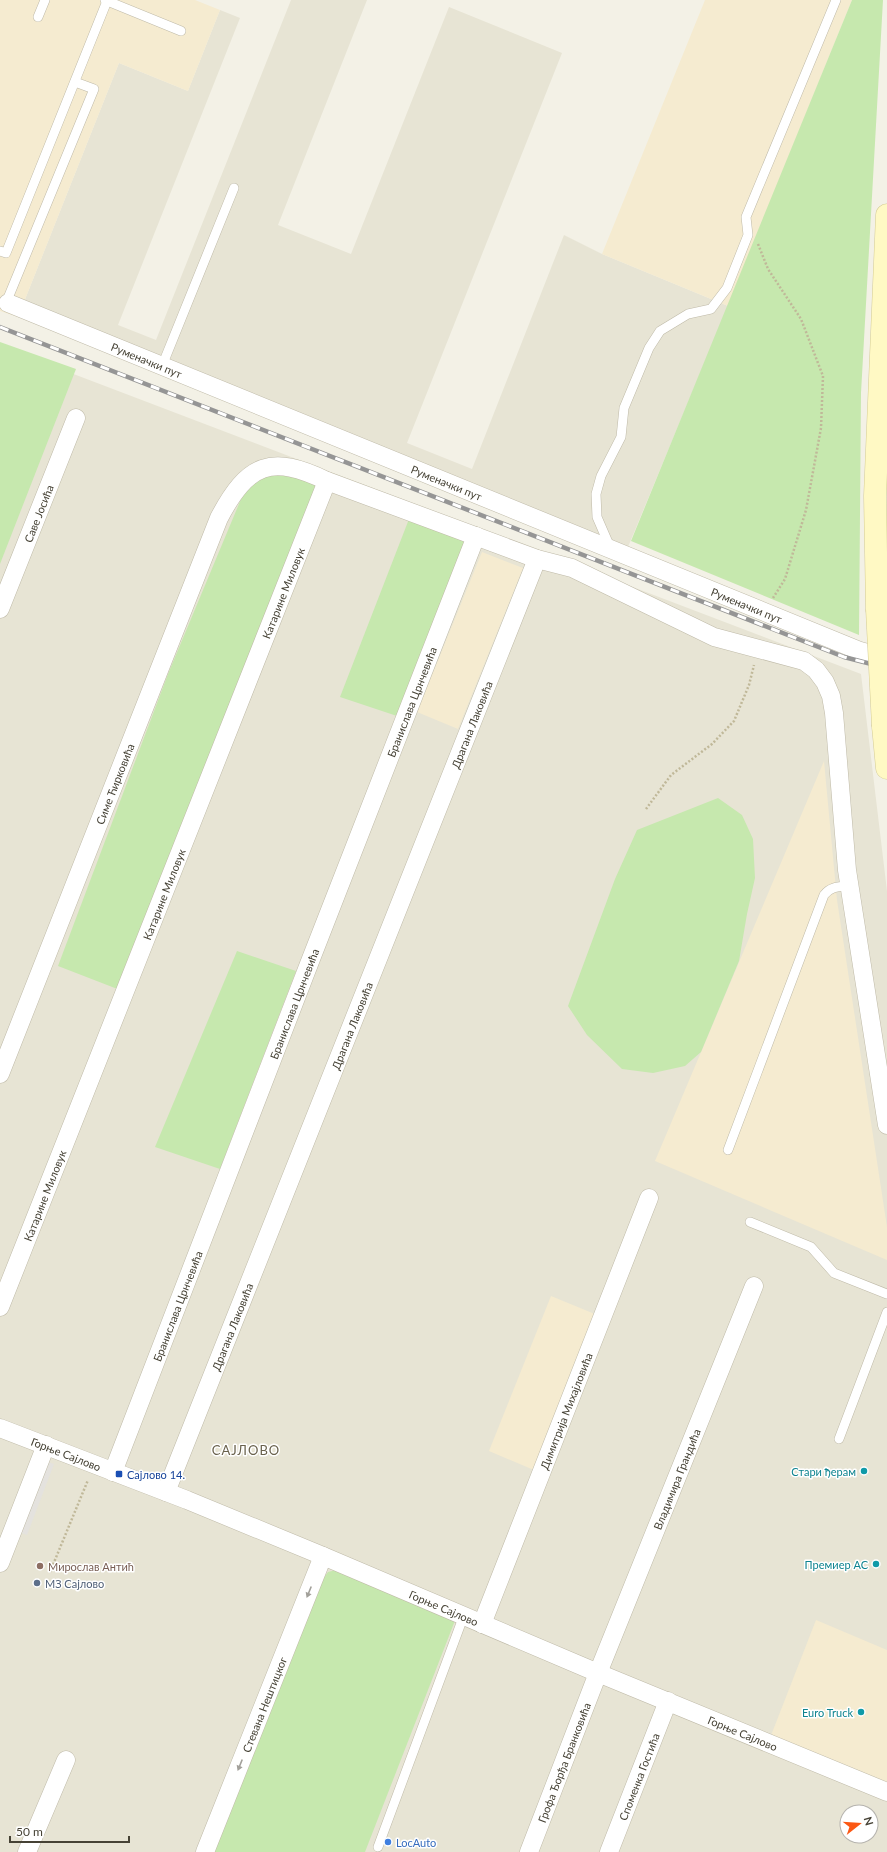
<svg xmlns="http://www.w3.org/2000/svg" width="887" height="1852" font-family="Lato,sans-serif">
  <style>
    .residential { fill: #e7e4d4; fill-rule: evenodd }
    .commercial { fill: #f5ebd0 }
    .green { fill: #c6e8ae }
    .parking { fill: #e4e2de }
    .lines { fill: none; stroke-linecap: round; stroke-linejoin: round }
    .service-casing { stroke: #bfbaa8; stroke-width: 10 }
    .minor-casing { stroke: #bfbaa8; stroke-width: 19 }
    .secondary-casing { stroke: #d4cc95; stroke-width: 23 }
    .path { stroke: #c0b899; stroke-width: 2.5; stroke-dasharray: 2 2; stroke-linecap: butt }
    .service { stroke: #fff; stroke-width: 9 }
    .minor { stroke: #fff; stroke-width: 18 }
    .secondary { stroke: #fff9c4; stroke-width: 22 }
    .rail-casing { stroke: #959595; stroke-width: 4.5 }
    .rail { stroke: #fff; stroke-width: 3; stroke-dasharray: 9; stroke-linecap: butt }
    .secondary-bridge-casing { stroke: #d4cc95; stroke-width: 23; stroke-linecap: butt }
    .secondary-bridge { stroke: #fff9c4; stroke-width: 22 }
    .oneway { fill: #a2a09a }
    .culture-dot { fill: #0f9aa8; stroke: #fff; stroke-width: 1.5 }
    .transit-dot { fill: #1a4fb4; stroke: #fff; stroke-width: 1.5 }
    .education-dot { fill: #8d6e63; stroke: #fff; stroke-width: 1.5 }
    .service-dot { fill: #5c6f8a; stroke: #fff; stroke-width: 1.5 }
    .shop-dot { fill: #3f7fe0; stroke: #fff; stroke-width: 1.5 }
    .labels { text-anchor: middle; dominant-baseline: central; stroke-width: 3; stroke-linejoin: round; paint-order: stroke }
    .street-label { font-size: 11px; fill: #464235; stroke: #fff }
    .culture-label { font-size: 11px; fill: #0d838f; stroke: #fff; text-anchor: end }
    .transit-label { font-size: 11px; fill: #164399; stroke: #fff; text-anchor: start }
    .education-label { font-size: 11px; fill: #785e54; stroke: #fff; text-anchor: start }
    .service-label { font-size: 11px; fill: #4e5e75; stroke: #fff; text-anchor: start }
    .shop-label { font-size: 11px; fill: #366cbe; stroke: #fff; text-anchor: start }
    .quarter-label { font-size: 13px; letter-spacing: 1px; fill: #69614c; stroke: #fff }
  </style>
  <rect width="100%" height="100%" fill="#f3f1e6"/>
  <g class="residential">
    <path d="M291 0H367L278 225 351 254 449 7 562 53 407 443 472 469 564 235 602 254 728 306 623 559 18 317 119 63 188 91 220 10 240 18 118 325 156 340Z"/>
    <path d="M0 346 861 674 887 891V1852H0ZM847 1812H871V1836H847Z"/>
  </g>
  <g class="commercial">
    <path d="M0 0H195L220 10 188 91 119 63 18 317 0 311Z"/>
    <path d="M705 0H852L728 306 602 254Z"/>
    <path d="M482 552 523 568 458 729 417 712Z"/>
    <path d="M824 761 837 900 887 1227V1260L655 1161Z"/>
    <path d="M551 1296 602 1317 541 1473 489 1451Z"/>
    <path d="M816 1620 887 1650V1785L770 1738Z"/>
  </g>
  <g class="green">
    <path d="M852 0H883L861 393 859 635 631 541Z"/>
    <path d="M0 342 76 369 0 564Z"/>
    <path d="M292 471 318 486 120 990 58 966 168 674 246 487 254 479Z"/>
    <path d="M409 519 466 542 400 717 340 697Z"/>
    <path d="M718 798 742 815 753 839 755 878 747 914 739 961 701 1052 685 1066 653 1073 622 1069 587 1035 568 1006 615 879 637 830Z"/>
    <path d="M237 951 296 971 220 1169 155 1147Z"/>
    <path d="M340 1569 456 1618 365 1852H214L322 1580 328 1572Z"/>
  </g>
  <path class="parking" d="M40 1459 54 1464 27 1535 13 1530Z"/>
  <g class="lines">
    <defs>
      <g id="service">
        <path d="M105 0 181 31"/>
        <path d="M38 17 45 0"/>
        <path d="M0 251 6 253 107 1"/>
        <path d="M6 303 94 89 75 82"/>
        <path d="M162 366 234 188"/>
        <path d="M610 547 597 517 596 494 601 476 621 437 624 408 649 348 660 331 688 314 711 309 727 288 748 235 746 217 836 0"/>
        <path d="M728 1150 824 895C831 886 839 887 850 886"/>
        <path d="M750 1222 811 1247 834 1273 887 1294"/>
        <path d="M839 1439 887 1312"/>
        <path d="M378 1847 464 1615"/>
      </g>
      <g id="minor">
        <path id="s1" d="M8 303 860 651 887 658"/>
        <path id="s2" d="M0 609 76 418"/>
        <path id="s3" d="M0 1074 219 518C248 463 271 454 327 481L537 559 572 568 714 637 804 661 816 670 825 682 831 696 834 713 847 870 887 1125"/>
        <path id="s4" d="M0 1307 327 481"/>
        <path id="s5" d="M0 1428 187 1500 323 1556 598 1673 887 1792"/>
        <path id="s6" d="M113 1472 309 964 476 536"/>
        <path id="s7" d="M166 1492 537 559"/>
        <path d="M0 1563 46 1445"/>
        <path id="s8" d="M482 1624 649 1198"/>
        <path d="M27 1852 66 1760"/>
        <path id="s9" d="M205 1852 323 1556"/>
        <path id="s10" d="M529 1852 598 1673 754 1286"/>
        <path id="s11" d="M609 1852 668 1701"/>
      </g>
      <g id="secondary">
        <path d="M877 609 875 496 887 215"/>
        <path d="M883 726 887 768"/>
      </g>
    </defs>
    <use href="#service" class="service-casing"/>
    <use href="#minor" class="minor-casing"/>
    <use href="#secondary" class="secondary-casing"/>
    <g class="path">
      <path d="M758 244 768 269 801 319 823 376 821 428 806 510 785 579 773 598"/>
      <path d="M646 809 671 775 712 744 734 721 749 685 754 665"/>
      <path d="M50 1572 88 1480"/>
    </g>
    <use href="#service" class="service"/>
    <use href="#minor" class="minor"/>
    <use href="#secondary" class="secondary"/>
    <defs>
      <path id="rail" d="M0 327 844 657 887 668"/>
    </defs>
    <use href="#rail" class="rail-casing"/>
    <use href="#rail" class="rail"/>
    <defs>
      <path id="secondary-bridge" d="M877 609 883 726"/>
    </defs>
    <use href="#secondary-bridge" class="secondary-bridge-casing"/>
    <use href="#secondary-bridge" class="secondary-bridge"/>
  </g>
  <defs><path id="oneway-solid" d="M-6-.8H1V-3.2L6.5 0L1 3.2V.8H-6Z"/></defs>
  <g class="oneway">
    <use href="#oneway-solid" transform="translate(309 1592) rotate(112)"/>
    <use href="#oneway-solid" transform="translate(240 1765) rotate(112)"/>
  </g>
  <g class="culture-dot">
    <circle cx="864" cy="1471" r="4"/>
    <circle cx="876" cy="1564" r="4"/>
    <circle cx="861" cy="1712" r="4"/>
  </g>
  <rect class="transit-dot" x="115" y="1470" width="8" height="8" rx="2"/>
  <circle class="education-dot" cx="40" cy="1566" r="4"/>
  <circle class="service-dot" cx="37" cy="1583" r="4"/>
  <circle class="shop-dot" cx="388" cy="1842" r="4"/>
  <g class="labels">
    <g class="street-label">
      <text stroke="none"><textPath href="#s1" startOffset="150">Руменачки пут</textPath></text>
      <text stroke="none"><textPath href="#s1" startOffset="474">Руменачки пут</textPath></text>
      <text stroke="none"><textPath href="#s2" startOffset="103">Саве Јосића</textPath></text>
      <text stroke="none"><textPath href="#s4" startOffset="768">Катарине Миловук</textPath></text>
      <text stroke="none"><textPath href="#s1" startOffset="798">Руменачки пут</textPath></text>
      <text stroke="none"><textPath href="#s6" startOffset="826">Бранислава Црнчевића</textPath></text>
      <text stroke="none"><textPath href="#s7" startOffset="826">Драгана Лаковића</textPath></text>
      <text stroke="none"><textPath href="#s3" startOffset="312">Симе Ћирковића</textPath></text>
      <text stroke="none"><textPath href="#s4" startOffset="444">Катарине Миловук</textPath></text>
      <text stroke="none"><textPath href="#s6" startOffset="502">Бранислава Црнчевића</textPath></text>
      <text stroke="none"><textPath href="#s7" startOffset="502">Драгана Лаковића</textPath></text>
      <text stroke="none"><textPath href="#s4" startOffset="120">Катарине Миловук</textPath></text>
      <text stroke="none"><textPath href="#s6" startOffset="178">Бранислава Црнчевића</textPath></text>
      <text stroke="none"><textPath href="#s7" startOffset="178">Драгана Лаковића</textPath></text>
      <text stroke="none"><textPath href="#s8" startOffset="229">Димитрија Михајловића</textPath></text>
      <text stroke="none"><textPath href="#s5" startOffset="71">Горње Сајлово</textPath></text>
      <text stroke="none"><textPath href="#s10" startOffset="401">Владимира Грандића</textPath></text>
      <text stroke="none"><textPath href="#s5" startOffset="479">Горње Сајлово</textPath></text>
      <text stroke="none"><textPath href="#s9" startOffset="159">Стевана Нештицког</textPath></text>
      <text stroke="none"><textPath href="#s5" startOffset="803">Горње Сајлово</textPath></text>
      <text stroke="none"><textPath href="#s10" startOffset="96">Грофа Ђорђа Бранковића</textPath></text>
      <text stroke="none"><textPath href="#s11" startOffset="81">Споменка Гостића</textPath></text>
    </g>
    <g class="culture-label">
      <text x="856" y="1471">Стари ђерам</text>
      <text x="868" y="1564">Премиер АС</text>
      <text x="853" y="1712">Euro Truck</text>
    </g>
    <g class="transit-label">
      <text x="127" y="1474">Сајлово 14.</text>
    </g>
    <g class="education-label">
      <text x="48" y="1566">Мирослав Антић</text>
    </g>
    <g class="service-label">
      <text x="45" y="1583">МЗ Сајлово</text>
    </g>
    <g class="shop-label">
      <text x="396" y="1842">LocAuto</text>
    </g>
    <g class="quarter-label">
      <text x="246" y="1450">САЈЛОВО</text>
    </g>
  </g>
  <g transform="translate(859 1824) rotate(73)"><circle r="19" fill="#ffffff" stroke="#b5b3ae"/>
  <path d="M0-3L7 15L0 10L-7 15Z" fill="#fb5814"/>
  <text y="-6" font-size="11" font-weight="bold" text-anchor="middle" fill="#464235">N</text>
  </g>
  <path d="M10 1836v6h119v-6" fill="none" stroke="#464235" stroke-width="2"/>
  <text x="16" y="1836" font-size="12" fill="#464235" stroke="#ffffff" stroke-width="3" paint-order="stroke">50 m</text>
</svg>
